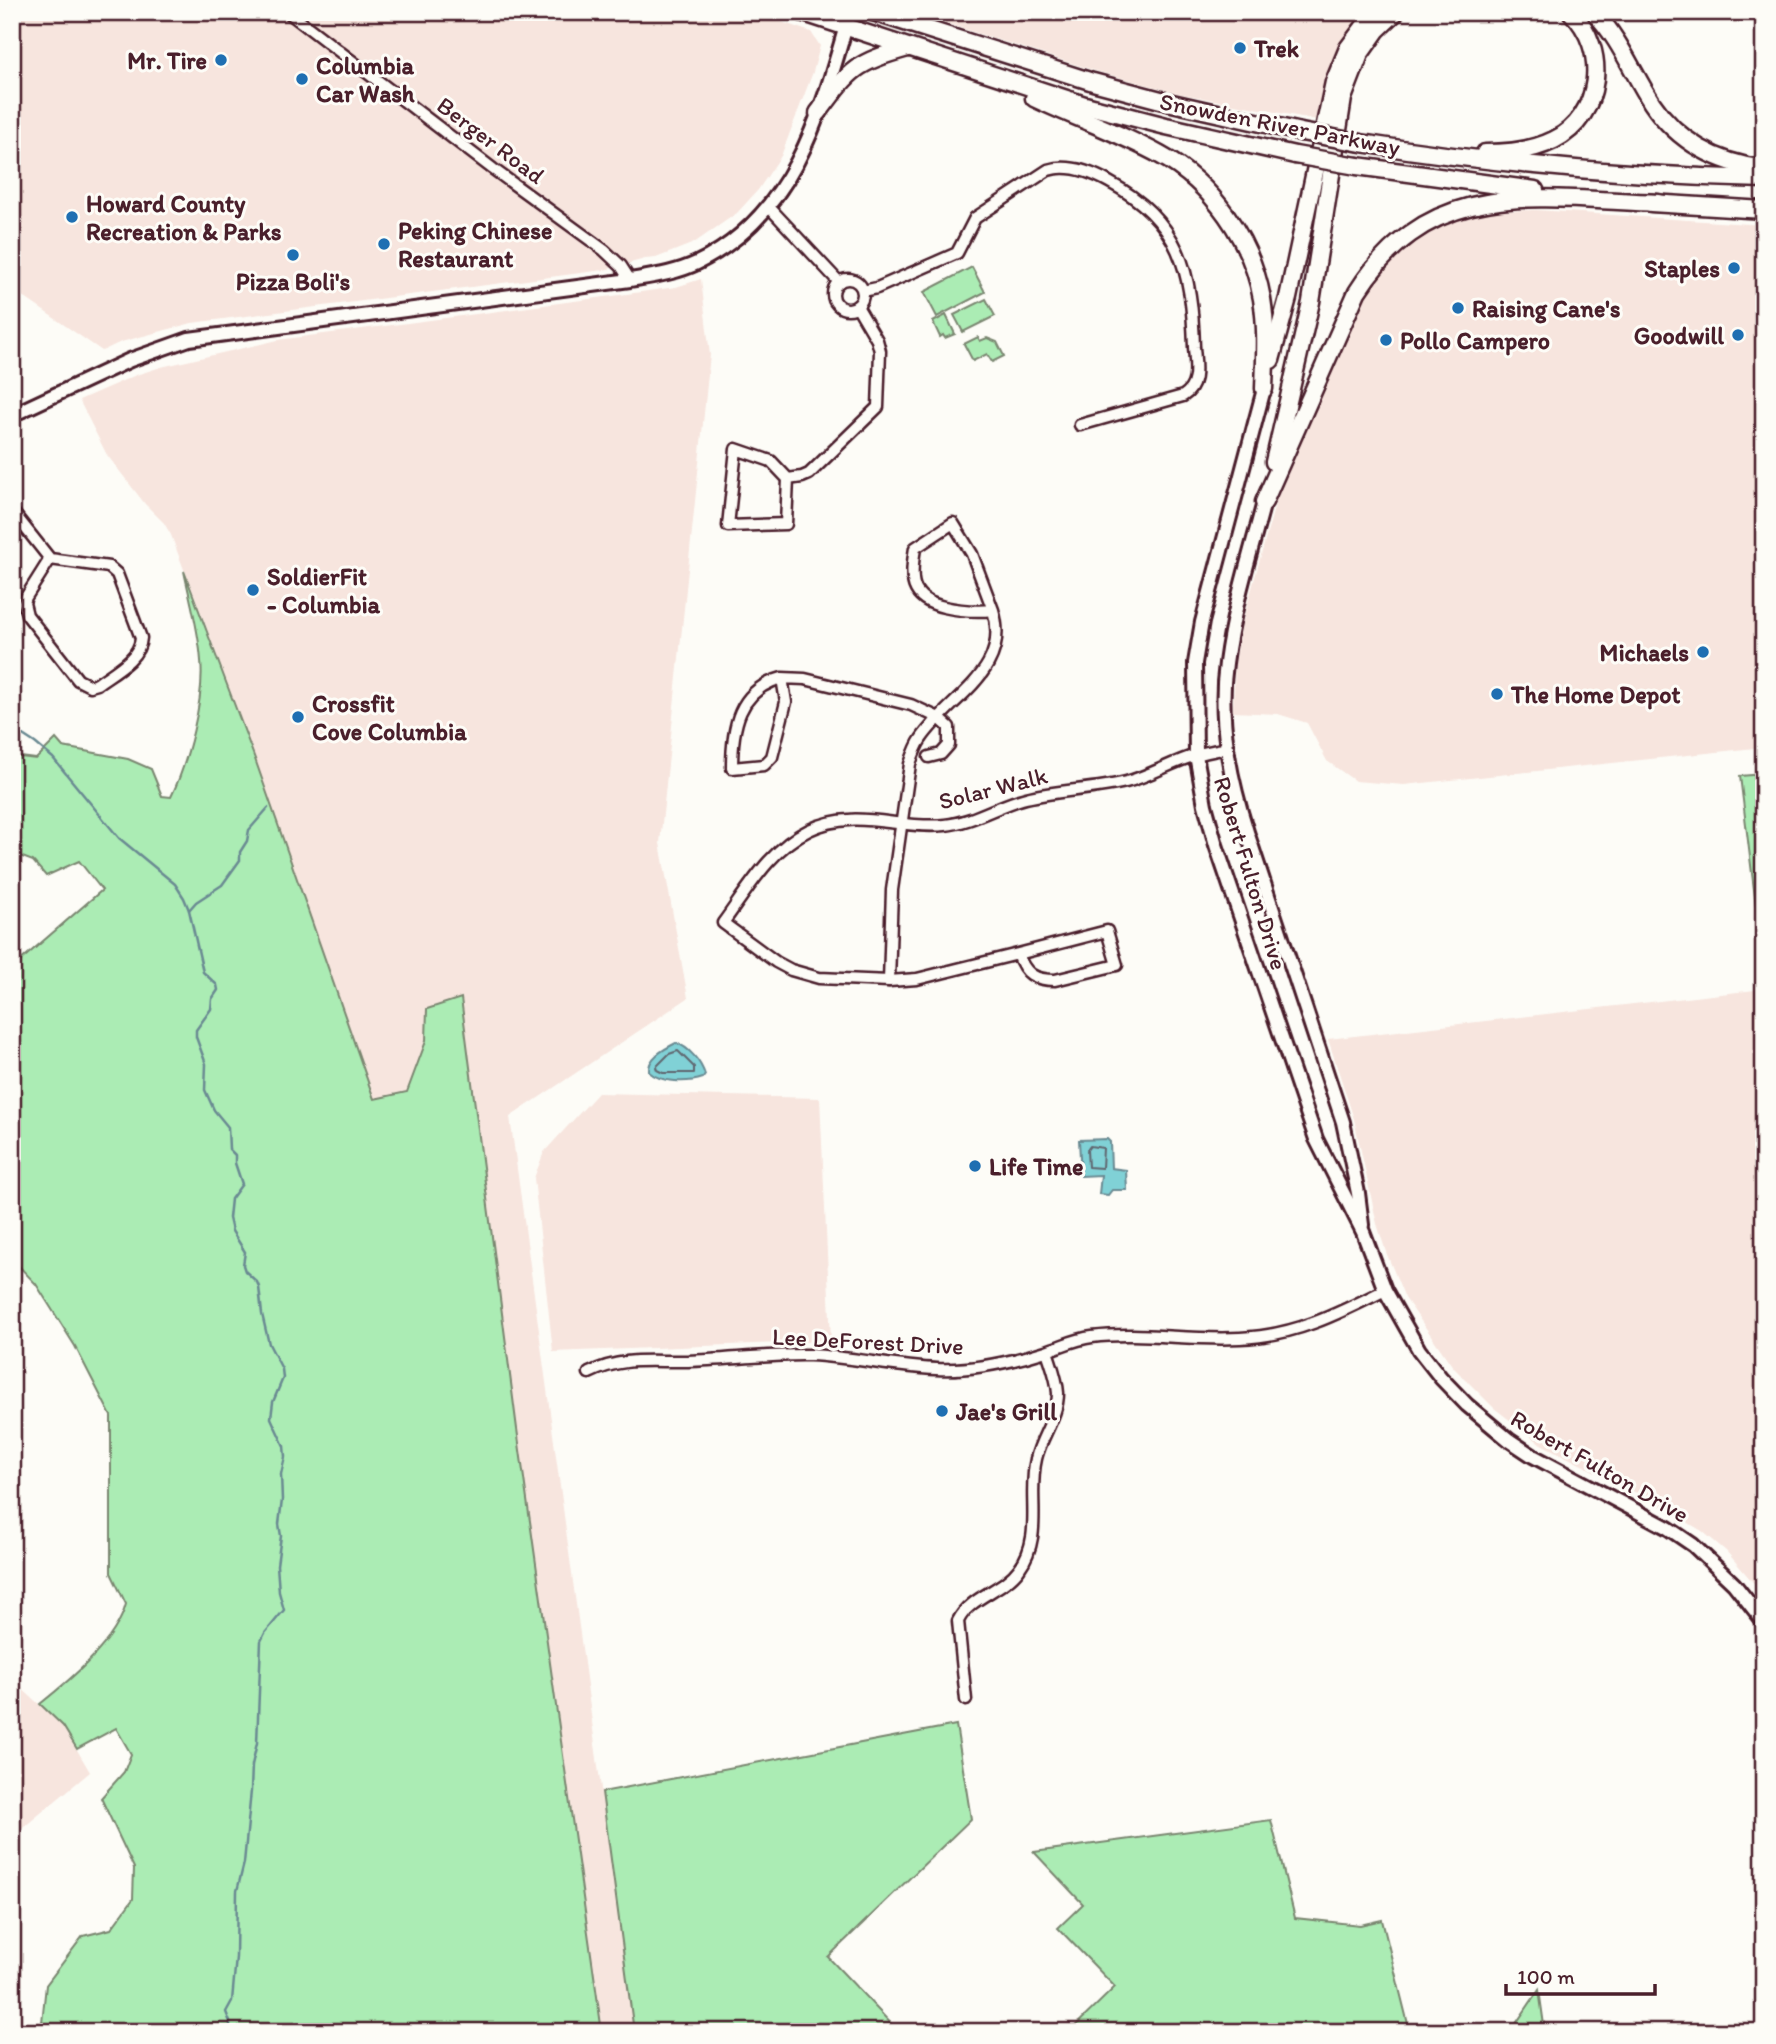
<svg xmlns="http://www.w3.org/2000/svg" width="1776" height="2044" font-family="Itim,sans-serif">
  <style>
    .built { fill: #f7e5de }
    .green { fill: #abecb4; stroke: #7a8670; stroke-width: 2 }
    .water { fill: #80d1d6; stroke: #6a8a92; stroke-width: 2 }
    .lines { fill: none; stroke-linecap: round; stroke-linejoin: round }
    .shore { stroke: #60666f; stroke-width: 2 }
    .stream { stroke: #6a8a92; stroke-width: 2.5 }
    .minor-casing { stroke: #4a1f2b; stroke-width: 15 }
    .tertiary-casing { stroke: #4a1f2b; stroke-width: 18 }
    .primary-casing { stroke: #4a1f2b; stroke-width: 21 }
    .minor { stroke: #fdfcf7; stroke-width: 10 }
    .tertiary { stroke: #fdfcf7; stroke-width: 12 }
    .primary { stroke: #fdfcf7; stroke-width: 16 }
    .primary-bridge-casing { stroke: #4a1f2b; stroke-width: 21; stroke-linecap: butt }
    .primary-bridge { stroke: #fdfcf7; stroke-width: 16 }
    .poi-dot { fill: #1f6fb2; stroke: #fdfcf7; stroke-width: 2.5 }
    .labels { text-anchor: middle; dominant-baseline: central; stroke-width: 6; stroke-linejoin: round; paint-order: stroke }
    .poi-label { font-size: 24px; font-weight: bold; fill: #4a1f2b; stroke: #fdfcf7; text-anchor: start }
    .street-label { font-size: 24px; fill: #4a1f2b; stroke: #fdfcf7 }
  </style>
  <rect width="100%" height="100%" fill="#fdfcf7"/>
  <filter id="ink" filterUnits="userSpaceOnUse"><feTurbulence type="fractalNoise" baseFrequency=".0143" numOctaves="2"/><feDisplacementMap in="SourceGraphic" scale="14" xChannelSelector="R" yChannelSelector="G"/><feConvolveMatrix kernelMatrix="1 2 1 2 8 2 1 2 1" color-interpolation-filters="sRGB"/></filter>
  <g filter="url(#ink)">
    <g class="built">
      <path d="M12 12H752L811 32 820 46 813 72 781 156 758 190 737 213 694 243 656 258 645 259 604 270 192 323 121 342 102 351 12 289Z"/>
      <path d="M910 12H1364L1350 29 1332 62 1325 78 1317 120 1177 93 1096 71Z"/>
      <path d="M1536 210 1764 225V747L1404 785 1355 781 1327 761 1307 723 1278 714 1233 712 1235 663 1242 624 1276 501 1354 314 1364 296 1386 266 1399 253 1426 233 1464 217 1497 211Z"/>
      <path d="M701 279 710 355 660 843 688 998 510 1117 634 2032H593L404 1186 255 759 171 535 164 523 145 504 107 455 79 400 136 375 161 367 278 340 620 295 676 287Z"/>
      <path d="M1764 989V1595L1726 1551 1702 1531 1650 1500 1541 1444 1494 1408 1453 1367 1405 1298 1386 1252 1377 1224 1354 1119 1328 1039Z"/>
      <path d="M598 1093 820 1098 831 1341 553 1352 534 1178 544 1152Z"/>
      <path d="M12 1684 19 1686 63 1726 90 1772 12 1837Z"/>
    </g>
    <g class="green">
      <path d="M972 267 985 292 937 317 924 292Z"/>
      <path d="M986 299 995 316 963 332 954 315Z"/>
      <path d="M946 315 955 334 945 338 943 335 940 337 933 322Z"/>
      <path d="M978 337 980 341 987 338 997 342 1004 356 992 362 987 354 973 361 964 344Z"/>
      <path d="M184 571 255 759 374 1099 407 1092 426 1041 427 1009 461 998 517 1429 602 2032H41L46 1985 83 1936 111 1929 133 1899 134 1868 101 1798 124 1772 131 1754 116 1728 77 1749 63 1726 40 1704C70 1680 116 1642 126 1604L111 1573V1416L75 1346 36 1284 12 1259V968L102 890 79 861 46 876 33 861 12 853V756L36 759 56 739 63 747 128 759 151 769 162 796 171 797C187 764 205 698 201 661 199 631 190 600 184 571Z"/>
      <path d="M1764 774V971L1740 776Z"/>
      <path d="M956 1725 971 1819 828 1957 899 2032H634L602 1792Z"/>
      <path d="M1271 1820 1295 1918 1360 1925 1382 1920 1410 2032H1069L1115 1987 1058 1928 1083 1904 1034 1852Z"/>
      <path d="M1539 1990 1545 2032H1472L1515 2025Z"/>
    </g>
    <g class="water">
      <path d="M676 1043C689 1047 701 1062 705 1075L703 1078C688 1083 661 1083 649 1072 647 1058 664 1049 676 1043Z"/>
      <path d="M1107 1139 1110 1142 1111 1168 1126 1170 1127 1190H1112L1108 1195 1099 1194 1101 1175 1081 1176 1079 1140Z"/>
    </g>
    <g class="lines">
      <g class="shore">
        <path d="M678 1051 694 1067V1073H663L657 1070 656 1067 669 1054Z"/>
        <path d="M1090 1146 1103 1148 1102 1168 1088 1167 1087 1150Z"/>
      </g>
      <g class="stream">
        <path d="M12 728 35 743 53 758 119 838 175 884 184 898 189 910 203 972 217 985 218 990 212 999 211 1009 196 1030V1037L206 1064 205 1090 214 1110 228 1127 229 1149 235 1155V1163L242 1184 231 1199 229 1218 232 1231 245 1252 243 1265 245 1271 257 1282 259 1287 262 1314 269 1344 282 1369 283 1378 273 1402 271 1418 284 1446 285 1457 281 1474 282 1500 279 1524 281 1536 277 1565 279 1592 284 1610 265 1633 261 1641 257 1743 252 1765 251 1791 244 1863 237 1891 236 1957 232 2001 226 2012 230 2022V2032"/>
        <path d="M189 910 196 902 222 885 240 860V852L247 841 249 830 268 808"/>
      </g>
      <defs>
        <g id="minor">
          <path d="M288 12 493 169 604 250 621 266 630 280"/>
          <path d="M769 207 839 282"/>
          <circle cx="848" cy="294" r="15"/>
          <path d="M863 291 877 288 957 253 975 218 1048 170C1068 164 1091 172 1109 182 1180 220 1192 272 1194 347 1195 364 1200 386 1183 396L1080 425"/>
          <path d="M788 479 786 524 728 526 736 449 771 461 788 479 802 477 809 474 878 407 880 351 877 340 857 306"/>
          <path d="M12 511 50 559 109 567 117 574 141 638C140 659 113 672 97 684L90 686 78 680 27 615 24 603 26 597 50 559"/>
          <path d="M782 678C738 690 732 727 732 768L764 765 772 757 786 702 782 678 805 679 911 705 939 718 949 727V745L941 754 929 757"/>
          <path d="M1018 954 1107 931 1117 965 1055 980C1034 980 1025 974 1018 954L917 979 889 981 819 978 791 970 776 962 723 923C748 889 770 849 809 830 856 807 898 830 945 825 974 822 998 805 1026 798 1059 790 1093 790 1126 782 1150 776 1172 762 1196 755 1206 752 1217 750 1227 748"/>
          <path d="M889 981 892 890 910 764C913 755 916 746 921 739 950 696 1012 672 993 610 975 612 962 611 944 607 909 599 910 579 915 548L953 523 972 554 993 610"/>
          <path d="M589 1373C624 1356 650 1362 688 1361 728 1360 769 1354 810 1355 852 1357 894 1367 936 1369 973 1371 1011 1362 1046 1351 1062 1346 1075 1339 1092 1337 1141 1331 1190 1341 1240 1338 1294 1336 1338 1314 1385 1290"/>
          <path d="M966 1700 958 1621C970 1596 1003 1591 1019 1569 1044 1536 1027 1496 1036 1459 1041 1436 1058 1417 1058 1393 1057 1378 1051 1364 1047 1351"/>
        </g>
        <g id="tertiary">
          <path d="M1264 389 1202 622 1195 663 1196 755 1205 805 1216 845 1316 1139 1363 1232 1385 1290 1419 1350 1441 1378 1467 1405 1509 1440 1533 1456 1668 1528 1693 1545 1734 1584 1764 1622"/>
          <path d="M12 415 130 360 189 339 630 280C653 276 676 273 697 263 796 215 822 109 850 12"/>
          <path d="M1264 502C1250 555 1233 609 1226 663 1218 720 1230 778 1247 832L1343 1122 1358 1193 1362 1225"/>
        </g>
        <g id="primary">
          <path d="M801 12 1085 105 1166 126 1295 155"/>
          <path d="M873 12 1093 82 1172 103 1301 132"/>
          <path d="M1594 12C1620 39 1632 72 1652 103 1678 142 1718 163 1764 169"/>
          <path d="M1034 98C1076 118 1120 133 1160 155 1212 183 1252 241 1262 299 1267 329 1265 359 1264 389"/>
          <path d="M818 113C851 69 854 63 908 48"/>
          <path d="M1361 143C1495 164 1628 176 1764 179"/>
          <path d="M1485 153C1507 153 1534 150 1554 140 1602 116 1609 49 1571 12"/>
          <path d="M1357 166 1535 190"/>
          <path d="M1651 203 1764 210"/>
          <path d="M1271 360 1288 298 1334 82 1348 48 1375 12"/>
          <path d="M1274 462 1311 302 1343 98 1360 54 1377 30 1396 12"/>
          <path d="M1264 502 1357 292C1431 175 1540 199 1659 203"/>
        </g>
      </defs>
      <use href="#minor" class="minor-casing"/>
      <use href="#tertiary" class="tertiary-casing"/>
      <use href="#primary" class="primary-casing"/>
      <use href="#minor" class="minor"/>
      <use href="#tertiary" class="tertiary"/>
      <use href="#primary" class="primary"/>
      <defs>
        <g id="primary-bridge">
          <path d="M1301 132 1361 143"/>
          <path d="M1295 155 1357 166"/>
        </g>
      </defs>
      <use href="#primary-bridge" class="primary-bridge-casing"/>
      <use href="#primary-bridge" class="primary-bridge"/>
    </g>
  </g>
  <g class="poi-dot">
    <circle cx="1240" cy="48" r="7"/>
    <circle cx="221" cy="60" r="7"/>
    <circle cx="302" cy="79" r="7"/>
    <circle cx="72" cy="217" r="7"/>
    <circle cx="384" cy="244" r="7"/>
    <circle cx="293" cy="255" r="7"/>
    <circle cx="1734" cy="268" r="7"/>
    <circle cx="1458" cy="308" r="7"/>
    <circle cx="1738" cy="335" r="7"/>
    <circle cx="1386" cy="340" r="7"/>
    <circle cx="253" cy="590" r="7"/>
    <circle cx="1703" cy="652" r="7"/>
    <circle cx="1497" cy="694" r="7"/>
    <circle cx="298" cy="717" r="7"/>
    <circle cx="975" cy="1166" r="7"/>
    <circle cx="942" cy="1411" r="7"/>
  </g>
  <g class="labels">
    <g class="poi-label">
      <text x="1254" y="48">Trek</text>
      <text x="207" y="60" text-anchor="end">Mr. Tire</text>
      <text x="316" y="65">Columbia<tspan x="316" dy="28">Car Wash</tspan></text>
      <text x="86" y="203">Howard County<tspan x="86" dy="28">Recreation &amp; Parks</tspan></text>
      <text x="398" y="230">Peking Chinese<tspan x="398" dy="28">Restaurant</tspan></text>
      <text x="1720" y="268" text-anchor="end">Staples</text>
      <text x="293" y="281" text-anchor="middle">Pizza Boli's</text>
      <text x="1472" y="308">Raising Cane's</text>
      <text x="1724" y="335" text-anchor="end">Goodwill</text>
      <text x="1400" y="340">Pollo Campero</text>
      <text x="267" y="576">SoldierFit<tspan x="267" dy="28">- Columbia</tspan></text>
      <text x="1689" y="652" text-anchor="end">Michaels</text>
      <text x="1511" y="694">The Home Depot</text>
      <text x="312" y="703">Crossfit<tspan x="312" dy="28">Cove Columbia</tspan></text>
      <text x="989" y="1166">Life Time</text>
      <text x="956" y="1411">Jae's Grill</text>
    </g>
    <g class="street-label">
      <text transform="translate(1280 124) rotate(11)">Snowden River Parkway</text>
      <text transform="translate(491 140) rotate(37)">Berger Road</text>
      <text transform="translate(993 788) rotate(-14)">Solar Walk</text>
      <text transform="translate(1251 873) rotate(73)">Robert Fulton Drive</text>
      <text transform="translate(868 1341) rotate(3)">Lee DeForest Drive</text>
      <text transform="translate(1600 1466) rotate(30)">Robert Fulton Drive</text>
    </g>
  </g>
  <rect width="1776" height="2044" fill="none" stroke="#fdfcf7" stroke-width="42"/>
  <rect x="21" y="21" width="1734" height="2002" fill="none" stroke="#4a1f2b" stroke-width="2.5" filter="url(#ink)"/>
  <path d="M1506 1984v10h149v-10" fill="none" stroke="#4a1f2b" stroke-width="3.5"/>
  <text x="1517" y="1984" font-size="21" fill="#4a1f2b" stroke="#fdfcf7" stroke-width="5" paint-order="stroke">100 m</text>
</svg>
